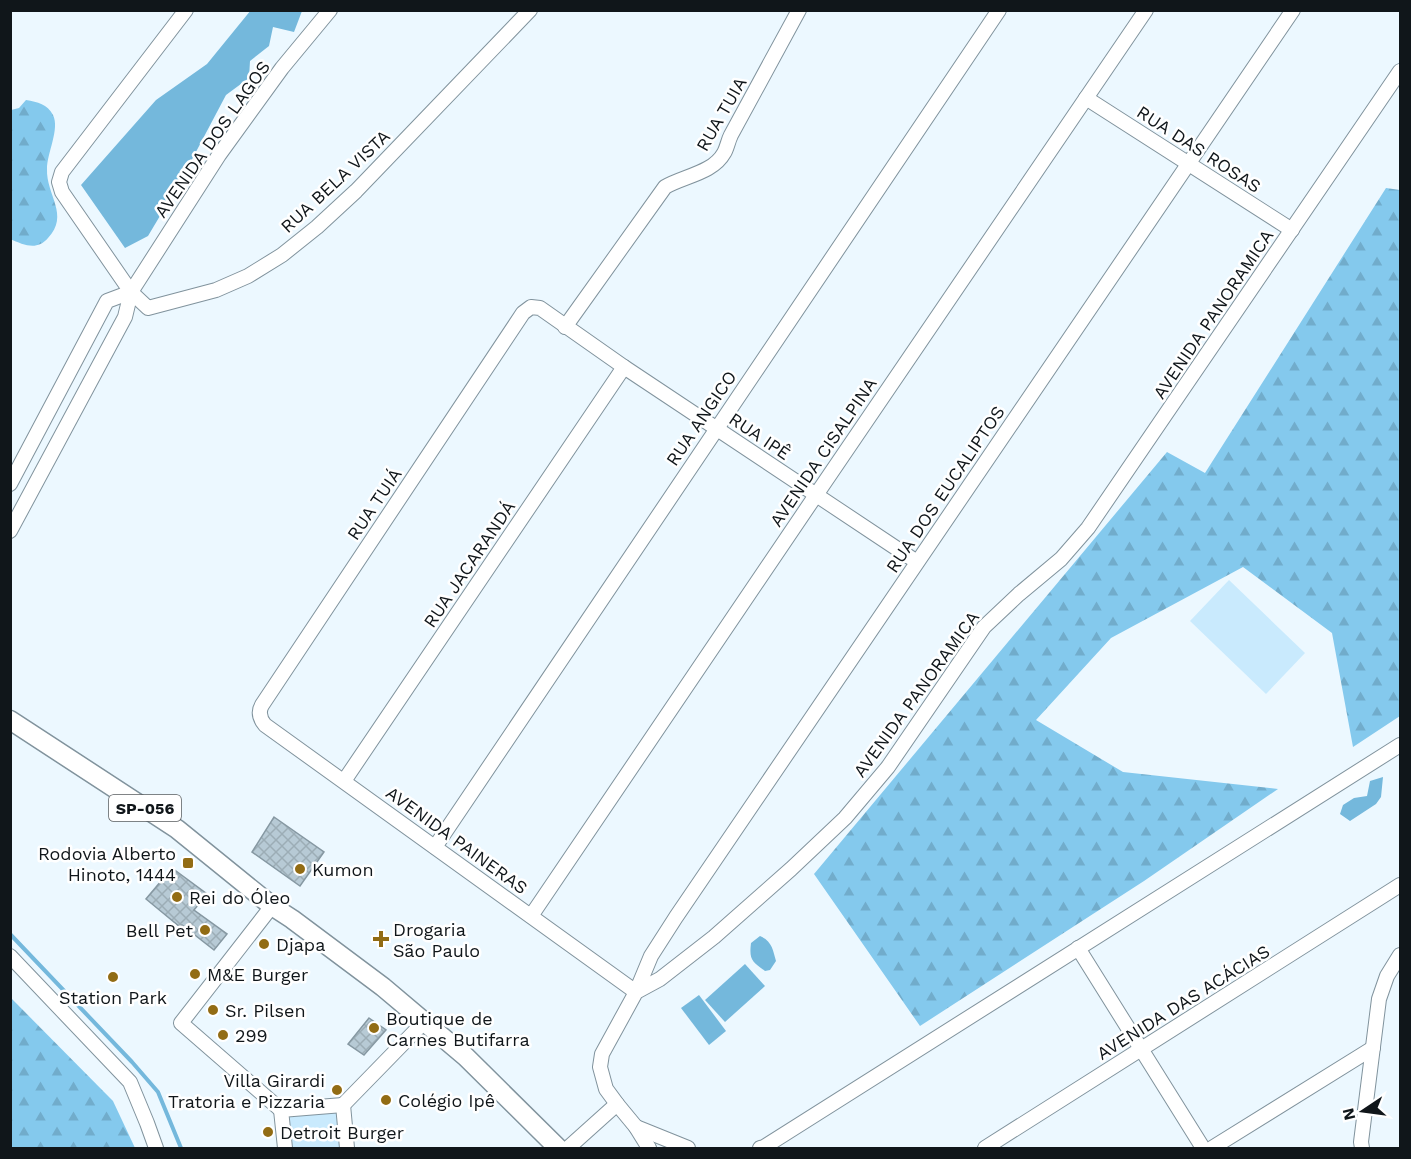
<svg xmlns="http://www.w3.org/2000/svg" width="1411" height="1159" font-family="'Work Sans',sans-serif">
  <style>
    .forest { fill: url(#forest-firs) }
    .green { fill: #c9eafd }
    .water { fill: #74b8dc }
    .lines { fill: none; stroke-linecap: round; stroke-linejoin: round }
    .stream { stroke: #74b8dc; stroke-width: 4 }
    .building { fill: url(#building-cross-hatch); stroke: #8698a2; stroke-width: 1.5 }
    .minor-casing { stroke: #81939d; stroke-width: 16 }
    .major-casing { stroke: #81939d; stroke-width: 21 }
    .minor { stroke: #fff; stroke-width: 14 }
    .major { stroke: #fff; stroke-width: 18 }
    .poi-dot { fill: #926c14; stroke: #fff; stroke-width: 2 }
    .labels { text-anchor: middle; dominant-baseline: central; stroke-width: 5; stroke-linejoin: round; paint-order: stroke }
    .shield { fill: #fff; stroke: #585c5f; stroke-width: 1.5 }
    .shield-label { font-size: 16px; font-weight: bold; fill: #10161a }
    .street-label { font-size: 18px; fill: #10161a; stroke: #fff }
    .poi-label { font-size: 18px; fill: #10161a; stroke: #fff; text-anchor: start }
  </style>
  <defs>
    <pattern id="forest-firs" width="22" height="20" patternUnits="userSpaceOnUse" patternTransform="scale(1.5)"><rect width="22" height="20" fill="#84c9ed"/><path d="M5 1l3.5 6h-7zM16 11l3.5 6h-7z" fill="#71accb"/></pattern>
    <pattern id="building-cross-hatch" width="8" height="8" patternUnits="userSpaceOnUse" patternTransform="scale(1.5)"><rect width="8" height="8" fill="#b7cad5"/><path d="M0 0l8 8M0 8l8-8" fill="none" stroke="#9cadb6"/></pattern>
  </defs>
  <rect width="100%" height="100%" fill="#ecf8ff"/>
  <g class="forest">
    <path d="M26 100C38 102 47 104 53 115 60 129 47 153 47 169 46 195 70 215 48 238 37 251 24 245 10 239L11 110 19 108Z"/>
    <path d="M1386 188 1400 190V716L1353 747 1332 633 1243 567 1111 638 1036 720 1123 772 1278 789 1144 881 920 1026 814 874 1167 452 1205 473Z"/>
    <path d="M10 997 113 1101 135 1148H11Z"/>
  </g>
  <g class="green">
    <path d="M1229 580 1305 653 1266 694 1190 621Z"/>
    <path d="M339 1110 343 1148H289L286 1115Z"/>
  </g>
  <g class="water">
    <path d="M251 10 302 11 294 32 273 27 269 46 250 61 249 78 226 95 179 184 148 236 125 248 81 185 156 100 207 64Z"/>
    <path d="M1383 777 1381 797 1376 804 1350 821 1340 814 1343 805 1354 798 1367 796 1370 781Z"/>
    <path d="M760 936C772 941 773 950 776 961L770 970 765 971C752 961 749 960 751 943Z"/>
    <path d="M745 964 765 986 725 1022 705 1000Z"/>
    <path d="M699 995 726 1031 709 1045 681 1008Z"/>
  </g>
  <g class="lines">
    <path class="stream" d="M10 934 132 1062 158 1092 181 1148"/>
  </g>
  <g class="building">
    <path d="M274 817 324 852 300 886 252 852Z"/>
    <path d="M172 868 207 894 194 910 227 934 214 950 182 925 180 927 146 899Z"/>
    <path d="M369 1018 386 1030 364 1055 348 1044Z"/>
  </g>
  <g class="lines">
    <defs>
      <g id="minor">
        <path d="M186 10 62 172 59 182 62 192 131 292 148 308 216 290 248 276 282 255 317 227 356 191 530 10"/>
        <path d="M1086 98 1292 230"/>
        <path d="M565 327 665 187C684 176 713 173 724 153 727 148 728 141 731 135L799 10"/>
        <path d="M10 484 107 301 131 292"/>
        <path d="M10 531 125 317 131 292 219 155 282 68 330 10"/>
        <path d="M917 562 624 367 540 308 531 307 523 313 262 705C258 712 260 719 265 725L636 992 651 956 676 917 1293 10"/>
        <path d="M344 781 624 367"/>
        <path d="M435 847 999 10"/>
        <path d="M272 906 181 1023 281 1110"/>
        <path d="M531 916 816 495 1146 10"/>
        <path d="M1078 948 1203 1148"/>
        <path d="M10 956 130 1082 147 1123 156 1148"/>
        <path d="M617 1104 606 1089 600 1067 602 1054 636 992 660 979 714 937 791 869 845 818 888 767 984 627 1019 594 1061 559 1088 528 1400 71"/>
        <path d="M343 1105 424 1022"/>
        <path d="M343 1105 347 1148"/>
        <path d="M281 1110 343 1105"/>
        <path d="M281 1110 285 1148"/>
        <path d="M636 1127 688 1148"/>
        <path d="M568 1148 617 1104 636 1127 649 1148"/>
        <path d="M760 1148 764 1147 1400 745"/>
        <path d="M985 1148 1400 885"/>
        <path d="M1212 1148 1373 1048"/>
        <path d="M1362 1148 1361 1142 1379 999 1387 976 1400 955"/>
      </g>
      <path id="major" d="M10 720 177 829 272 906 292 919 383 987 466 1057 558 1148"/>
    </defs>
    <use href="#minor" class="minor-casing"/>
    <use href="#major" class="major-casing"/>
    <use href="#minor" class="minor"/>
    <use href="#major" class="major"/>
  </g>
  <g class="poi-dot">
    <rect x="182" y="857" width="12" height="12" rx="3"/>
    <circle cx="300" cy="869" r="6"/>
    <circle cx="177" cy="897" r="6"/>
    <circle cx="205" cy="930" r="6"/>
    <path d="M378 930h6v6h6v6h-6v6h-6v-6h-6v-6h6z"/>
    <circle cx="264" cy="944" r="6"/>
    <circle cx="195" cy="974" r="6"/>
    <circle cx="113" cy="977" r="6"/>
    <circle cx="213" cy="1010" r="6"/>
    <circle cx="374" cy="1028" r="6"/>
    <circle cx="223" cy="1035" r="6"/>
    <circle cx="337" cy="1090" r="6"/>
    <circle cx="386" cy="1100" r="6"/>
    <circle cx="268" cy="1132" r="6"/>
  </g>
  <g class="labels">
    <rect class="shield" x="109" y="795" width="72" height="26" rx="4.5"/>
    <g class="shield-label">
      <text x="145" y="808">SP-056</text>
    </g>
    <g class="street-label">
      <text transform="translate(721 114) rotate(-60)">RUA TUIA</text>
      <text transform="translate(212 139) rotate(-55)">AVENIDA DOS LAGOS</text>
      <text transform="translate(1199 149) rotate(33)">RUA DAS ROSAS</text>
      <text transform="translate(335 181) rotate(-43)">RUA BELA VISTA</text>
      <text transform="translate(1213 314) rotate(-56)">AVENIDA PANORAMICA</text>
      <text transform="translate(701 418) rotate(-56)">RUA ANGICO</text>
      <text transform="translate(760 436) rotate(34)">RUA IPÊ</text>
      <text transform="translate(823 452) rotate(-56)">AVENIDA CISALPINA</text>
      <text transform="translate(945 489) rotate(-56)">RUA DOS EUCALIPTOS</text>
      <text transform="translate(374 504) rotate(-56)">RUA TUIÁ</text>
      <text transform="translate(469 564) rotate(-56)">RUA JACARANDÁ</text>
      <text transform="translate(916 694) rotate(-54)">AVENIDA PANORAMICA</text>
      <text transform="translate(457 840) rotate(36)">AVENIDA PAINERAS</text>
      <text transform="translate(1183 1002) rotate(-32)">AVENIDA DAS ACÁCIAS</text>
    </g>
    <g class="poi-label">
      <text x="176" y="853" text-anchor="end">Rodovia Alberto<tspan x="176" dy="21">Hinoto, 1444</tspan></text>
      <text x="312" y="869">Kumon</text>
      <text x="189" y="897">Rei do Óleo</text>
      <text x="393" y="929">Drogaria<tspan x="393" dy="21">São Paulo</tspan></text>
      <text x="193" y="930" text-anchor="end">Bell Pet</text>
      <text x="276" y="944">Djapa</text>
      <text x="207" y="974">M&amp;E Burger</text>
      <text x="113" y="997" text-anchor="middle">Station Park</text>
      <text x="225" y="1010">Sr. Pilsen</text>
      <text x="386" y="1018">Boutique de<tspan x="386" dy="21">Carnes Butifarra</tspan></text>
      <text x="235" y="1035">299</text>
      <text x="325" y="1080" text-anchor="end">Villa Girardi<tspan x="325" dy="21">Tratoria e Pizzaria</tspan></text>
      <text x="398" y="1100">Colégio Ipê</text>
      <text x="280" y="1132">Detroit Burger</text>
    </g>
  </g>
  <rect width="1411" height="1159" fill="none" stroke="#10161a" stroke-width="24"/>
  <g transform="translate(1363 1111) rotate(257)" stroke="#ffffff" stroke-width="4.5" paint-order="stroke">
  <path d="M0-4.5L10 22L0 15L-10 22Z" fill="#10161a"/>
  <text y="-9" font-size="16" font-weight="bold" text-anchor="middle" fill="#10161a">N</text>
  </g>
</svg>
